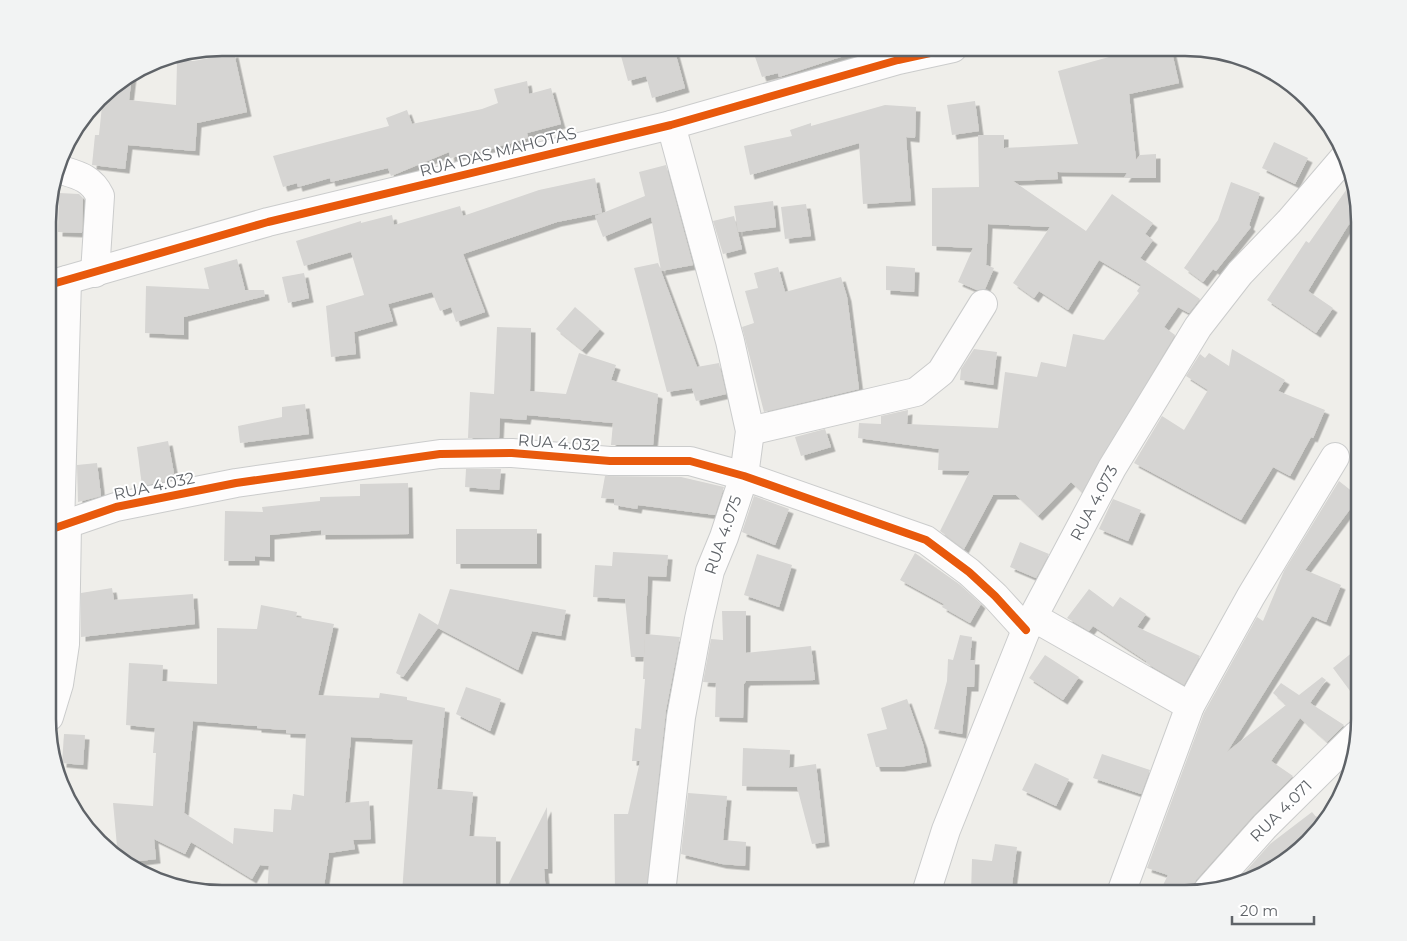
<svg xmlns="http://www.w3.org/2000/svg" width="1407" height="941" font-family="Montserrat,sans-serif">
  <style>
    .building { fill: #d6d5d3; fill-rule: evenodd; filter: url(#shadow) }
    .lines { fill: none; stroke-linecap: round; stroke-linejoin: round }
    .street-casing { stroke: #cbcccc; stroke-width: 30 }
    .street { stroke: #fdfcfc; stroke-width: 28 }
    .cycleway-casing { stroke: #fff; stroke-width: 11 }
    .cycleway { stroke: #e8590c; stroke-width: 8 }
    .labels { text-anchor: middle; dominant-baseline: central; stroke-width: 4; stroke-linejoin: round; paint-order: stroke }
    .street-label { font-size: 16px; fill: #5f6368; stroke: #fff }
    .rim { fill: none; stroke: #5f6368; stroke-width: 2.5 }
  </style>
  <defs>
    <filter id="shadow"><feDropShadow dx="4.5" dy="4.5" stdDeviation="0" flood-color="#0004"/></filter>
  </defs>
  <rect width="100%" height="100%" fill="#efeeea"/>
  <g class="building">
    <path d="M650 48H674L685 88 652 98 646 76 628 81 621 56Z"/>
    <path d="M752 48H855L856 52 779 77 778 73 762 77Z"/>
    <path d="M1106 48H1171L1179 83 1129 94 1136 160 1140 155 1156 154V178H1124L1127 173 1057 172 1058 179 1013 181 1086 231 1112 194 1153 223 1145 234 1153 240 1140 258 1200 299 1189 313 1178 307 1164 327 1175 335 1082 492 1071 482 1038 516 1016 495H993L964 549 940 531 970 471 938 470 939 449 858 438 859 423 881 424V416L908 410 907 424 998 428 1005 372 1037 377 1041 362 1066 367 1073 334 1104 340 1139 293 1137 291 1141 285 1099 260 1068 310 1039 291 1034 298 1013 283 1050 227 988 224 986 265 994 268 985 289 977 290 958 282 973 248 932 246V188L979 187 978 135H1004V148L1078 144 1058 71 1109 57Z"/>
    <path d="M234 53 247 112 197 123 195 151 128 145 125 169 92 165 95 135H99L103 96 107 91 132 75 129 100 176 105 177 61H194Z"/>
    <path d="M527 81 529 94 551 88 561 124 527 133 528 138 484 151 450 158 449 152 391 176 388 168 331 182 330 178 298 187 297 183 283 187 273 156 389 126 386 118 407 110 412 124 482 109 498 103 494 89Z"/>
    <path d="M975 101 979 131 952 135 947 105Z"/>
    <path d="M885 105 916 107 915 138 906 137 911 201 863 204 859 143 750 175 744 146 792 136 790 130 811 123V126Z"/>
    <path d="M1274 142 1308 158 1295 184 1262 168Z"/>
    <path d="M666 165 693 265 661 271 697 367 719 363 726 394 696 401 692 388 667 392 634 268 658 263 661 270 651 217 603 237 595 216 645 196 639 172Z"/>
    <path d="M595 178 602 213 557 222 463 254 485 312 456 322 451 307 440 311 432 292 388 304 393 321 354 332 356 354 331 357 326 306 364 295 351 252 304 266 296 241 361 221V223L392 215 394 225 460 206 463 216 539 190Z"/>
    <path d="M1231 182 1260 193 1249 225 1251 227 1216 271 1213 269 1203 282 1184 268 1218 220Z"/>
    <path d="M1351 183 1359 211V232L1349 224 1308 291 1333 308 1316 333 1267 300 1306 241 1309 243Z"/>
    <path d="M59 193 79 194 83 198 82 233 58 232Z"/>
    <path d="M773 201 776 227 738 232 734 206Z"/>
    <path d="M806 204 811 236 785 239 781 207Z"/>
    <path d="M734 216 742 249 723 254 713 221Z"/>
    <path d="M237 259 245 290H264L265 296 184 317V335L145 333 146 286 209 289 204 268Z"/>
    <path d="M886 266 915 268 914 292 886 290Z"/>
    <path d="M778 267 785 292 841 277 847 297 859 389 764 412 742 327 754 323 745 291 758 288 754 273Z"/>
    <path d="M304 273 309 298 288 303 282 277Z"/>
    <path d="M575 307 600 329 582 350 556 329Z"/>
    <path d="M497 327 531 328 530 391 566 394 579 353 616 365 611 380 658 394 653 445H611L613 423 527 415 526 420 500 418 499 438H468L470 392 494 394Z"/>
    <path d="M974 349 997 352 993 385 960 380 961 369Z"/>
    <path d="M1232 349 1285 380 1278 391 1325 410 1313 438 1311 437 1290 476 1273 467 1241 520 1134 463 1162 416 1184 430 1208 390 1186 376 1200 354 1205 358 1209 353 1229 366Z"/>
    <path d="M305 404 309 434 240 443 238 426 282 417V407Z"/>
    <path d="M825 429 831 447 801 456 795 437Z"/>
    <path d="M168 441 175 479 142 486 137 447Z"/>
    <path d="M97 463 101 496 78 502 77 465Z"/>
    <path d="M466 469H501L499 490 465 487Z"/>
    <path d="M605 476 681 477 724 487 715 515 638 505 637 509 614 505V499L601 498Z"/>
    <path d="M1339 481 1359 497 1305 570 1341 585 1326 622 1312 616 1227 752 1286 705 1273 693 1281 683 1299 695 1322 677 1326 680 1310 703 1344 725 1327 742 1300 718 1271 761 1293 776 1253 816 1196 880 1193 886V893H1174L1162 887 1168 875 1147 868 1204 713 1257 617 1263 621 1284 571Z"/>
    <path d="M408 483 409 534 321 535V530L270 535V557L255 556V561H224L225 511 263 512 262 507 320 501V497L360 496V484Z"/>
    <path d="M754 496 789 509 775 545 742 532Z"/>
    <path d="M1113 499 1141 510 1128 541 1099 529Z"/>
    <rect x="456" y="529" width="81" height="35"/>
    <path d="M1020 542 1049 554 1036 578 1010 567Z"/>
    <path d="M613 552 668 555 666 577 648 576 644 657H631L625 599 593 597 595 565 612 566Z"/>
    <path d="M915 553 959 584 981 604 970 623 942 607 944 604 900 580Z"/>
    <path d="M757 554 792 565 779 607 744 595Z"/>
    <path d="M112 588 114 600 193 594 195 624 81 637V593Z"/>
    <path d="M450 589 566 610 561 636 532 631 518 670 438 628 403 677 396 673 419 613 438 625Z"/>
    <path d="M1089 589 1113 607 1120 597 1146 614 1137 627 1200 656 1184 685 1146 663V661L1093 626 1089 631 1067 618Z"/>
    <path d="M261 605 297 612 296 617 334 624 318 695 379 698 380 693 407 697V700L445 708 437 789 473 792 469 836 496 837V893H402L413 740 351 737 345 803 369 801 371 839 353 840 355 849 329 853 323 893H267L269 866 260 865 252 879 191 842 185 854 154 839 156 859 124 863 118 857 113 803 153 806 156 753H153L155 728 126 725 129 663 163 665 162 681 217 684V628L257 629ZM193 721 257 726V728L286 730V733L306 734 304 796 293 794 291 810 274 809 273 832 234 828 233 844 184 813Z"/>
    <path d="M722 611H746V653L811 646 815 680 746 681 744 684 743 718 715 717 716 683 703 682 711 639 723 640Z"/>
    <path d="M645 634 680 637 666 710 646 893H615L614 814H628L640 761H632L635 728 641 729 645 679H643Z"/>
    <path d="M960 635 972 637 970 660H975L974 687H967L962 734 934 729 947 681 948 659 953 660Z"/>
    <path d="M1359 647V703L1333 668Z"/>
    <path d="M1045 655 1079 677 1063 700 1029 678Z"/>
    <path d="M466 687 501 699 490 731 456 714Z"/>
    <path d="M907 699 923 744 927 762 900 767H876L867 734 887 729 881 708Z"/>
    <path d="M64 734 85 735 83 765 62 763Z"/>
    <path d="M743 748 790 750 789 768 816 764 825 842 812 844 797 787 742 786Z"/>
    <path d="M1102 754 1150 770 1141 794 1093 778Z"/>
    <path d="M1035 763 1069 779 1056 806 1022 790Z"/>
    <path d="M688 793 727 796 723 840 746 842 745 866 722 864 681 854Z"/>
    <path d="M547 807 548 869H544L546 893H504Z"/>
    <path d="M1312 812 1322 824 1272 870 1237 881 1270 844Z"/>
    <path d="M995 844 1017 847 1011 893H971L972 859 992 861Z"/>
  </g>
  <g class="lines">
    <defs>
      <g id="street">
        <path d="M58 169C77 175 91 177 100 196L95 273"/>
        <path d="M49 285 268 222 671 125 898 60 953 48"/>
        <path d="M750 431 916 392 941 372 983 304"/>
        <path d="M60 526 67 280"/>
        <path d="M49 530 116 507 236 483 440 454 512 453 610 461H690L744 476 926 540 969 572 995 596 1026 630"/>
        <path d="M1033 617 1190 706"/>
        <path d="M49 717 59 684 65 644 67 524"/>
        <path d="M1208 890 1265 826 1357 735"/>
        <path d="M661 893 681 717 699 619 710 571 724 537 744 476 750 431 730 341 671 125"/>
        <path d="M926 893 946 830 1026 630 1112 468 1198 327 1240 273 1289 222 1343 159"/>
        <path d="M1121 893 1190 706 1251 596 1335 457"/>
      </g>
    </defs>
    <use href="#street" class="street-casing"/>
    <use href="#street" class="street"/>
    <defs>
      <g id="cycleway">
        <path d="M49 285 268 222 671 125 898 60 953 48"/>
        <path d="M49 530 116 507 236 483 440 454 512 453 610 461H690L744 476 926 540 969 572 995 596 1026 630"/>
      </g>
    </defs>
    <use href="#cycleway" class="cycleway-casing"/>
    <use href="#cycleway" class="cycleway"/>
  </g>
  <g class="labels">
    <g class="street-label">
      <text transform="translate(498 152) rotate(-14)">RUA DAS MAHOTAS</text>
      <text transform="translate(559 443) rotate(4)">RUA 4.032</text>
      <text transform="translate(154 486) rotate(-12)">RUA 4.032</text>
      <text transform="translate(1094 503) rotate(-62)">RUA 4.073</text>
      <text transform="translate(723 535) rotate(-71)">RUA 4.075</text>
      <text transform="translate(1281 811) rotate(-45)">RUA 4.071</text>
    </g>
  </g>
  <path d="M0 0H1407V941H0ZM222 56H1185A166 166 0 0 1 1351 222V719A166 166 0 0 1 1185 885H222A166 166 0 0 1 56 719V222A166 166 0 0 1 222 56Z" fill="#f2f3f3" fill-rule="evenodd"/>
  <path class="rim" d="M222 56H1185A166 166 0 0 1 1351 222V719A166 166 0 0 1 1185 885H222A166 166 0 0 1 56 719V222A166 166 0 0 1 222 56Z"/>
  <path d="M1232 916v8h82v-8" fill="none" stroke="#5f6368" stroke-width="2.5"/>
  <text x="1240" y="916" font-size="15" fill="#5f6368" stroke="#ffffff" stroke-width="4" paint-order="stroke">20 m</text>
</svg>
